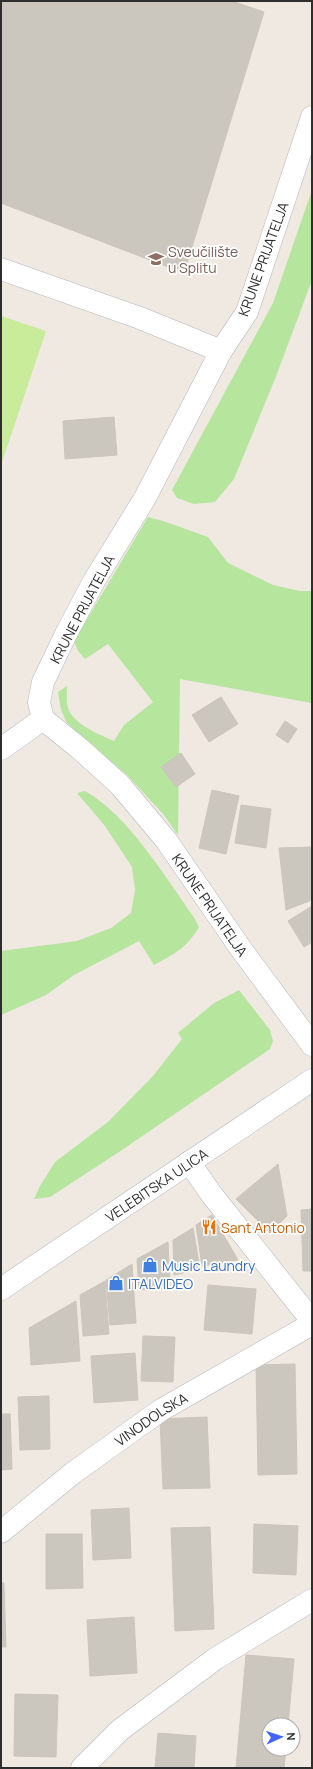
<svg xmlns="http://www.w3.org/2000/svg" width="313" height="1769" font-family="Manrope,sans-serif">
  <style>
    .green { fill: #b6e59e }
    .pitch { fill: #c9ec9a }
    .building { fill: #cbc7bf; stroke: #cbc5ba }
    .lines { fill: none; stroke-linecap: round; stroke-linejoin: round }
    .minor-casing { stroke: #b4b7c1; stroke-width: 23 }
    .minor { stroke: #fff; stroke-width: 22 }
    .labels { text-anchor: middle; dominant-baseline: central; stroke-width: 3.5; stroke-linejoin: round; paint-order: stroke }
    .education-label { font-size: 14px; fill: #785e54; stroke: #fff; text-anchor: start }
    .street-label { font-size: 14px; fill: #2e2e2e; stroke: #fff }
    .food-label { font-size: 14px; fill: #c56008; stroke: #fff; text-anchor: start }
    .shop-label { font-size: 14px; fill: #366cbe; stroke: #fff; text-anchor: start }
  </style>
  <rect width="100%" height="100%" fill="#efe9e1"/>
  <g class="green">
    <path d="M312 190V280L275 379 234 479 215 502 194 504 177 498 172 490 273 303Z"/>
    <path d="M148 517 163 521 208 537 228 563 273 585 300 591H312V703L180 679 178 835 164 815 128 776 67 723 61 710 58 692 67 686C67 693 66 702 68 708 73 724 100 735 114 741L124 725 153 702 108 644 85 659 78 651 74 641Z"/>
    <path d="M85 791C128 815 166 878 195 919L199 927C187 948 174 954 154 965L139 941 74 975 46 995 1 1015V951L77 941 111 928 131 913 135 890 132 867 105 826 77 793Z"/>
    <path d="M239 990 270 1030 273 1041 270 1049 119 1152 50 1197 34 1199 40 1186 55 1162 108 1122 153 1076 182 1039 178 1033 214 1003Z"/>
  </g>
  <path class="pitch" d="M1 316 46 331 1 465Z"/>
  <g class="building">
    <path d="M1 1H232L264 12 184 273 1 203Z"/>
    <path d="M114 417 117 455 65 459 63 421Z"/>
    <path d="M221 697 238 724 209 742 192 715Z"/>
    <path d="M285 721 297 729 288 743 276 735Z"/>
    <path d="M181 753 195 774 176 787 161 767Z"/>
    <path d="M212 790 239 796 226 854 199 848Z"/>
    <path d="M241 805 271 809 266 848 235 843Z"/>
    <path d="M312 847V900L286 910 279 848Z"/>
    <path d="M312 906V942L304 947 288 921Z"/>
    <path d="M278 1164 287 1216 270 1233 236 1199Z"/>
    <path d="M312 1209V1271H303L301 1210Z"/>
    <path d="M212 1215 238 1260 202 1266 196 1225Z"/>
    <path d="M193 1228 200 1269 174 1275 173 1240Z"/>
    <path d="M168 1242 170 1288 139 1290 137 1259Z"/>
    <path d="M132 1264 136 1323 110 1325 106 1280Z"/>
    <path d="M105 1281 109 1334 83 1336 80 1295Z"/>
    <path d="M208 1285 256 1289 252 1334 204 1330Z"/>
    <path d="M76 1301 80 1361 31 1365 29 1328Z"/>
    <path d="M143 1336 175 1337 173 1382 141 1381Z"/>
    <path d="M135 1353 138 1400 94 1403 91 1356Z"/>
    <path d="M295 1364 297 1474 258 1475 256 1365Z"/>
    <path d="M49 1396 50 1449 20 1450 18 1397Z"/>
    <path d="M1 1414H10L12 1469 1 1470Z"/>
    <path d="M207 1417 210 1488 163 1489 160 1419Z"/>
    <path d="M129 1508 131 1558 93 1560 91 1510Z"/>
    <path d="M254 1524 298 1526 296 1575 253 1573Z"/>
    <path d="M210 1527 214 1629 175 1631 171 1528Z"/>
    <path d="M46 1534H82L83 1588 46 1589Z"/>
    <path d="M1 1583H4L6 1647H1Z"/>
    <path d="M134 1617 137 1673 90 1676 87 1620Z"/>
    <path d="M246 1655 294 1659 288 1725H269V1749H286L284 1768H236Z"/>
    <path d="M15 1694 58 1695 56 1757 14 1756Z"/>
    <path d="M158 1733 196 1736 194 1768H155Z"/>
  </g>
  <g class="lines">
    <defs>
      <g id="minor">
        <path id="s1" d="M312 117 247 312 221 351 145 498 94 581 66 634 43 682 39 702 43 719 79 748 120 785 166 840 241 949 312 1045"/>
        <path d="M1 269 140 318 221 351"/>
        <path d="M1 749 43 719"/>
        <path d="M189 1162 212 1195 312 1321"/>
        <path id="s2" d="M1 1289 312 1080"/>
        <path id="s3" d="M1 1532 73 1473 161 1410 312 1324"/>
        <path d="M82 1768 120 1730 215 1659 312 1600"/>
      </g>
    </defs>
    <use href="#minor" class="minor-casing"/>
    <use href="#minor" class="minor"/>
  </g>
  <defs>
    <symbol id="university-bare" viewBox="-9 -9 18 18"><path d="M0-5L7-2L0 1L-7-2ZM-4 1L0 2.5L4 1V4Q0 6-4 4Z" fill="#8d6e63" stroke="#fff" stroke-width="2.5" paint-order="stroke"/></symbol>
    <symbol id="restaurant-bare" viewBox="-9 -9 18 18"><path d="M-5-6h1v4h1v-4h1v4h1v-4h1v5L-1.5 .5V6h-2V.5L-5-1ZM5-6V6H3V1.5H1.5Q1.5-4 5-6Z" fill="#e8710a" stroke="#fff" stroke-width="2.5" paint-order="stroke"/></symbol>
    <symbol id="shop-bare" viewBox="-9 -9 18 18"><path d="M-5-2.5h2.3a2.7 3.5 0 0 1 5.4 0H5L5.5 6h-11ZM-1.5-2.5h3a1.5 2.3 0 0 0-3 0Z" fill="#3f7fe0" stroke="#fff" stroke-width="2.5" paint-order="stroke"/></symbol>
  </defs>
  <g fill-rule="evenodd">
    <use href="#university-bare" x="145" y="248" width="22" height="22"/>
    <use href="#restaurant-bare" x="198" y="1216" width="22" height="22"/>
    <use href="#shop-bare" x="139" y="1254" width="22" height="22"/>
    <use href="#shop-bare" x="105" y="1272" width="22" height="22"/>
  </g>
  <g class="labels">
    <g class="education-label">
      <text x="168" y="251">Sveučilište<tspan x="168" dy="16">u Splitu</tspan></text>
    </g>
    <g class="street-label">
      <text transform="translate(263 259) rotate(-70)">KRUNE PRIJATELJA</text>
      <text transform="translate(82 609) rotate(-62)">KRUNE PRIJATELJA</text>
      <text stroke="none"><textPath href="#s1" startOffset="918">KRUNE PRIJATELJA</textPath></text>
      <text stroke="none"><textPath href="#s2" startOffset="187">VELEBITSKA ULICA</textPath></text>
      <text stroke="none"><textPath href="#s3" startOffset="188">VINODOLSKA</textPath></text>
    </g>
    <g class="food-label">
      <text x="221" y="1227">Sant Antonio</text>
    </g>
    <g class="shop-label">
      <text x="162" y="1265">Music Laundry</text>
      <text x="128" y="1283">ITALVIDEO</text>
    </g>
  </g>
  <rect width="313" height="1769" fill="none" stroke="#2e2e2e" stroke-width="4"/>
  <g transform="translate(281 1737) rotate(87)"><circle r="19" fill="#ffffff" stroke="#ababab"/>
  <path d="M0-3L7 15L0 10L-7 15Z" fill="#4264fb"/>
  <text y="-6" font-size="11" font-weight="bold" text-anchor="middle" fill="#2e2e2e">N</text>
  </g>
</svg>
